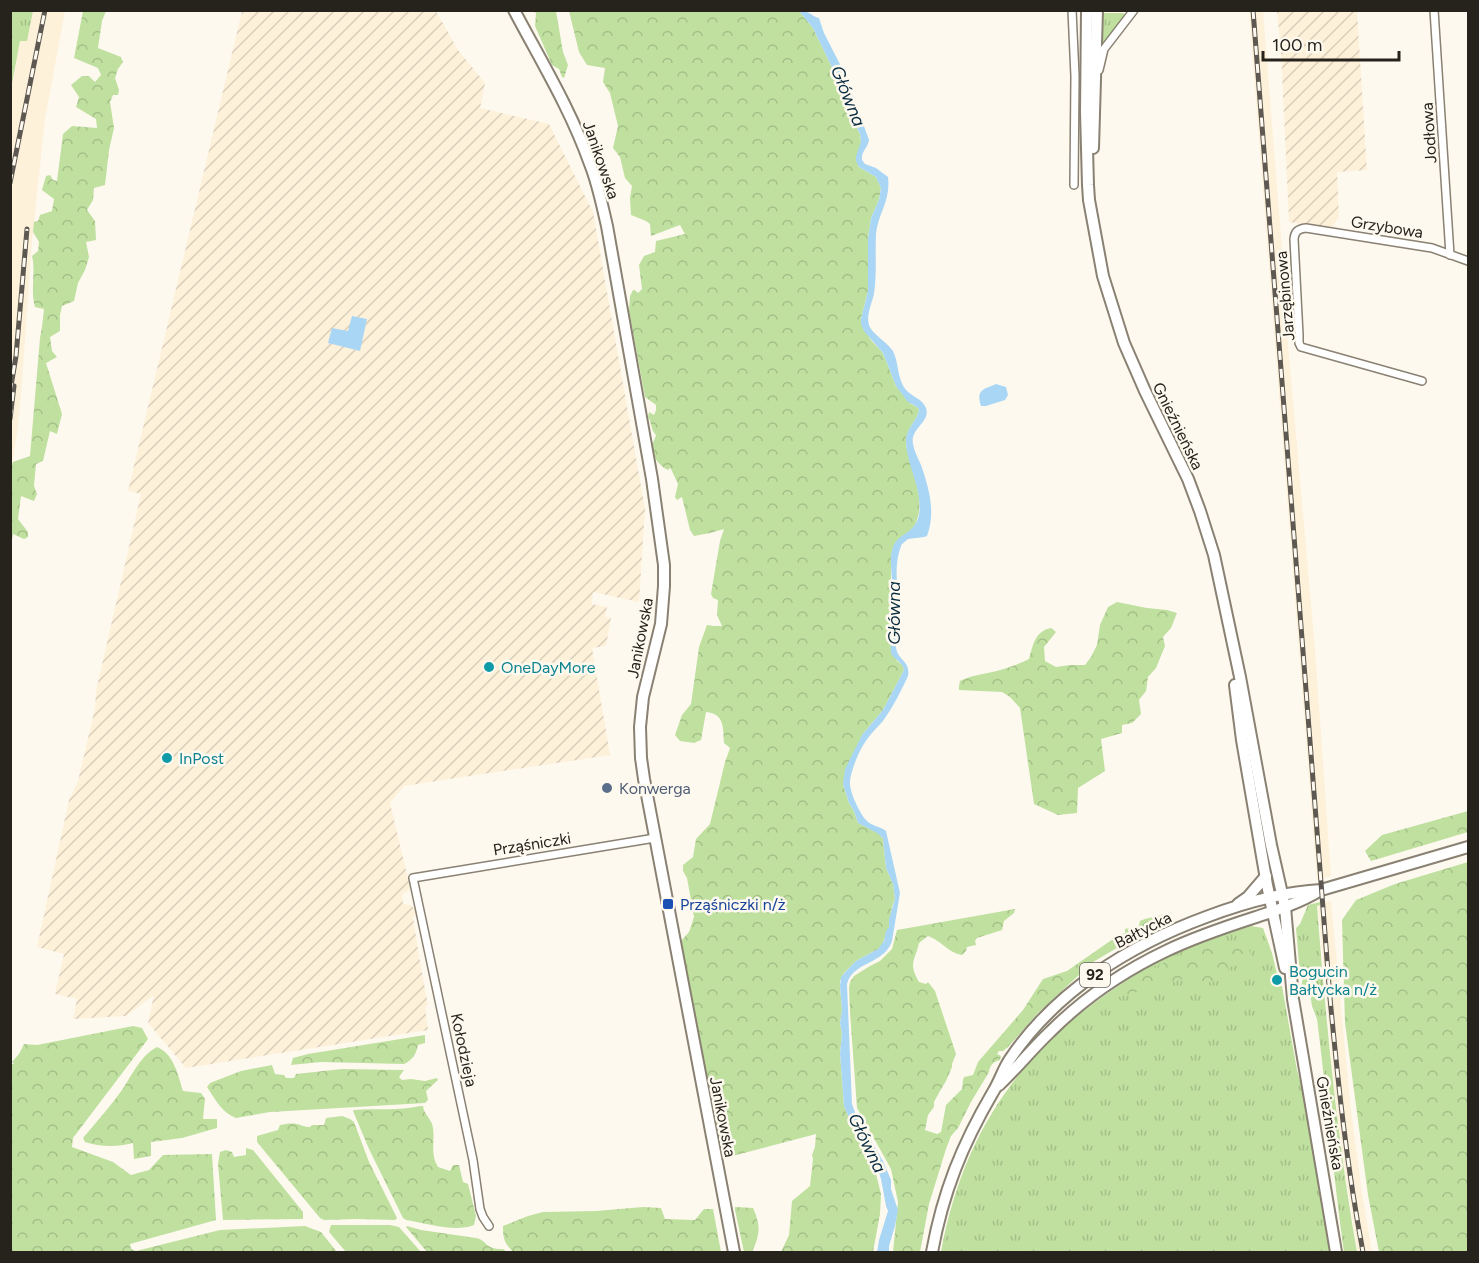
<svg xmlns="http://www.w3.org/2000/svg" width="1479" height="1263" font-family="Figtree,sans-serif">
  <style>
    .built { fill: #fdf1d9 }
    .industrial { fill: url(#industrial-furrows) }
    .grass { fill: url(#grass-tufts) }
    .forest { fill: url(#forest-crowns) }
    .water { fill: #aad6f5 }
    .lines { fill: none; stroke-linecap: round; stroke-linejoin: round }
    .street-casing { stroke: #898172; stroke-width: 10 }
    .secondary-casing { stroke: #898172; stroke-width: 14 }
    .primary-casing { stroke: #898172; stroke-width: 14 }
    .street { stroke: #fff; stroke-width: 7 }
    .secondary { stroke: #fff; stroke-width: 10 }
    .primary { stroke: #fff; stroke-width: 10 }
    .rail-casing { stroke: #5d5952; stroke-width: 5 }
    .rail { stroke: #fef9ef; stroke-width: 3; stroke-dasharray: 9; stroke-linecap: butt }
    .culture-dot { fill: #0f9aa8; stroke: #fef9ef; stroke-width: 2 }
    .service-dot { fill: #5c6f8a; stroke: #fef9ef; stroke-width: 2 }
    .transit-dot { fill: #1a4fb4; stroke: #fef9ef; stroke-width: 2 }
    .labels { text-anchor: middle; dominant-baseline: central; stroke-width: 5; stroke-linejoin: round; paint-order: stroke }
    .shield { fill: #fef9ef; stroke: #67625b; stroke-width: 1.5 }
    .shield-label { font-size: 15px; font-weight: bold; fill: #26221c }
    .street-label { font-size: 16px; fill: #26221c; stroke: #fef9ef }
    .culture-label { font-size: 16px; fill: #0d838f; stroke: #fef9ef; text-anchor: start }
    .service-label { font-size: 16px; fill: #4e5e75; stroke: #fef9ef; text-anchor: start }
    .transit-label { font-size: 16px; fill: #164399; stroke: #fef9ef; text-anchor: start }
    .water-label { font-size: 18px; font-style: italic; fill: #0a2d42; stroke: #fef9ef }
  </style>
  <defs>
    <pattern id="industrial-furrows" width="10" height="10" patternUnits="userSpaceOnUse" patternTransform="scale(1.5)"><rect width="10" height="10" fill="#fdf1d9"/><path d="M-1 1l2-2M0 10L10 0M9 11l2-2" fill="none" stroke="#d9ceba"/></pattern>
    <pattern id="grass-tufts" width="24" height="20" patternUnits="userSpaceOnUse" patternTransform="scale(1.5)"><rect width="24" height="20" fill="#bfe09f"/><path d="M3 7l-1-3M5 7V3M7 7l1-3M15 17l-1-3M17 17v-4M19 17l1-3" fill="none" stroke="#a4c088"/></pattern>
    <pattern id="forest-crowns" width="20" height="18" patternUnits="userSpaceOnUse" patternTransform="scale(1.5)"><rect width="20" height="18" fill="#bfe09f"/><path d="M2 6a3 3 0 1 1 6 0M12 15a3 3 0 1 1 6 0" fill="none" stroke="#a4c088"/></pattern>
  </defs>
  <rect width="100%" height="100%" fill="#fef9ef"/>
  <g class="built">
    <path d="M33 11H65L45 119 32 242 21 395 18 427 11 472V89L20 41H27Z"/>
    <path d="M1249 11H1263L1281 236 1286 321 1315 649 1331 876 1317 880Z"/>
    <path d="M1331 901 1350 1102 1362 1193 1372 1252H1358L1343 1158 1336 1103 1318 906 1320 905V902Z"/>
  </g>
  <g class="industrial">
    <path d="M242 11H436L458 50 485 83 480 108 549 124 593 212 645 509 639 602 593 592 592 604 607 607 605 617 611 618 606 646 592 648 610 755 404 786 390 803 410 887 408 891 402 895 403 904 410 905 414 908 416 916 413 917 419 956 428 1005 425 1007 428 1030 186 1068 148 1023 154 995 126 1016 73 1019 77 999 55 994 64 954 37 947 69 800 78 781 95 708 96 691 141 494 128 491Z"/>
    <path d="M1277 11H1357L1367 170 1337 172 1339 217 1332 227 1329 228 1289 222 1281 53Z"/>
  </g>
  <g class="grass">
    <path d="M11 10 33 11 27 41H20L11 89Z"/>
    <path d="M1102 13H1123L1125 15 1105 42 1100 45Z"/>
    <path d="M1320 902V905L1317 906C1326 1022 1337 1138 1357 1252H1344C1333 1175 1327 1097 1317 1019L1312 1006 1310 993 1308 992H1303C1300 987 1302 981 1304 976L1299 964 1296 928 1300 924 1308 905Z"/>
    <path d="M1251 926 1263 928 1272 953 1280 986H1282L1297 1070 1306 1104 1332 1252H941C964 1126 1027 1042 1135 975 1166 955 1215 931 1251 926Z"/>
  </g>
  <g class="forest">
    <path d="M83 11H106L102 21 98 48 121 57 123 62 118 69 115 78 119 90 118 95H113L110 102 114 128 109 150 105 185 94 188 93 200 87 210 95 221 96 240 86 242 89 257 85 270 78 283 74 301 62 306 60 315V331L50 337 52 351 57 357 46 363 62 414 57 434 50 431 43 461 36 464 34 486 37 494 34 501 21 496 18 519 28 532V537L24 539 13 534 11 546V467L13 462 30 456 40 338 42 327 44 309 35 307C30 290 36 272 32 256L38 251 39 242 33 232 34 222 38 221 40 215 52 211 54 199 42 190 46 176 50 175 53 180 57 181 63 134 72 126 97 128 96 119 76 107 79 97 71 85 82 76H89L95 82 101 75 98 68 74 58Z"/>
    <path d="M533 11H556L563 52 568 65 564 78 562 77 559 69 552 65 535 26 536 13Z"/>
    <path d="M569 11H799L813 28 840 84 855 125 860 134 861 142 858 165 859 167 876 177 881 188 879 200 871 218 868 239V291L861 319V324L871 340 883 353 896 386 911 404 914 405 919 409C918 421 906 427 906 443 907 452 910 461 913 470 917 486 923 503 917 520 914 531 899 544 892 553L891 559V644L897 661 903 665 904 670 883 710 862 735 843 784 849 803 854 811 858 823 877 832 883 838 886 868 893 884 895 899 892 907 889 927 882 945 878 949 856 961 844 973 840 981V986L842 1010 840 1023 842 1034 840 1053 844 1106 855 1132 867 1147 875 1161 873 1162 881 1194 880 1214 873 1252H781L789 1235 792 1201 810 1186 813 1159 812 1155 815 1147 816 1134 721 1159 680 942 689 932 694 917 687 878 683 871V865L693 857 696 839 710 824 725 762 730 748 724 743C723 728 725 714 706 712L701 740 694 743 680 741 675 735 682 715 691 704 699 647 707 625 714 626H722L717 615 718 600 713 598 711 594 720 541 724 529 710 533 694 536 690 530 682 497 677 500 675 497 678 484 671 469 670 468 668 470C659 466 652 456 652 445 653 442 655 439 656 435 651 431 652 423 648 417L649 412 654 415 656 410V405L645 397 629 311 630 296 633 290H635L638 293 642 289 639 265 644 256 655 252 656 241 685 234 680 225 651 236 650 224 646 221 631 215 630 198 632 186 625 178 620 157 613 148 618 126 610 93 603 82 605 68 587 65 579 52Z"/>
    <path d="M1117 602 1147 608 1167 610 1177 613 1171 628 1163 637 1165 646 1156 668 1148 677 1146 691 1139 700 1141 714 1132 723 1122 725V733L1101 739 1105 771 1078 788 1077 813 1058 815 1034 804 1020 708 1010 697 1002 692 959 690V686L960 681C972 675 984 674 997 671 1008 668 1019 664 1029 659 1033 645 1035 631 1051 628L1056 632 1044 647 1045 661 1056 667 1070 665H1085L1091 657 1097 645 1100 625 1108 607Z"/>
    <path d="M1468 811V832L1371 861 1365 851 1382 835Z"/>
    <path d="M1468 862V1252H1379L1368 1195 1345 1023 1342 920 1356 900 1395 884Z"/>
    <path d="M1015 909 1014 913 1004 921 1002 930 977 938 975 941 976 945 967 947 966 951 962 955C948 953 941 940 928 936L919 943C915 961 908 963 919 982L926 984 928 982 935 991 956 1054 952 1064V1067L946 1081 940 1091 934 1102V1107L928 1115 925 1130 937 1134 941 1132 946 1105 962 1089 963 1080 964 1077 973 1075 978 1062 1023 1010 1043 979 1067 971 1113 939 1116 935H1119L1125 933V929L1139 926 1140 921C1145 918 1157 917 1164 914L1169 917 1170 920 1168 923 1163 922 1144 930 1140 936 1122 945 1093 962 1038 1013 1008 1047 1003 1051H999L997 1054 1001 1056 1000 1060C993 1062 990 1065 989 1072L971 1102 958 1128 951 1136 946 1149 929 1204 920 1252H893L898 1202 891 1169 857 1108 850 1012 849 988 850 982 854 976 870 966 880 961 892 949 897 930Z"/>
    <path d="M1241 939 1247 940 1251 958 1246 961 1228 968 1230 977 1204 984 1198 975 1119 997 1088 1021 1076 1028 1078 1021 1107 997 1149 971 1173 958Z"/>
    <path d="M133 1026 142 1028 148 1039 73 1138 72 1147 113 1162 131 1175 149 1170 163 1155 212 1154 216 1220 130 1244 131 1249 136 1251 220 1230 305 1226 321 1232 337 1252H11L10 1066 14 1063 12 1062 19 1054 24 1044 37 1045Z"/>
    <path d="M425 1035V1043L418 1045C416 1054 413 1060 404 1064L321 1062 291 1065 293 1058 308 1054Z"/>
    <path d="M157 1047C174 1054 178 1075 183 1091L201 1093 205 1099 203 1119H217V1128L182 1138 151 1142V1156L134 1159 133 1143C118 1147 100 1147 85 1142L83 1138C96 1122 110 1107 122 1090 132 1075 141 1055 157 1047Z"/>
    <path d="M272 1065 275 1074 284 1075 286 1078H294L296 1074 342 1069 404 1070 399 1077 402 1080 411 1079 425 1081 437 1078 438 1080 426 1091 428 1100 425 1103 270 1112 236 1118C222 1113 215 1099 207 1087L210 1083 241 1071Z"/>
    <path d="M420 1106H423C424 1115 432 1119 433 1128 435 1142 430 1154 438 1167L450 1171 453 1165H459L463 1182 468 1184 476 1216 474 1225C455 1233 426 1223 406 1220L403 1218 369 1149 353 1111 354 1110C376 1108 399 1111 420 1106Z"/>
    <path d="M342 1116 350 1119 354 1122 369 1162 397 1218 395 1220 356 1219 324 1220 320 1218 257 1142V1136L278 1130 280 1125C286 1124 291 1123 297 1124 302 1125 304 1127 310 1127L312 1125H324L326 1118Z"/>
    <path d="M246 1148 253 1150 303 1212V1219L223 1220 218 1164 220 1152 226 1150 232 1152 234 1157 246 1155Z"/>
    <path d="M643 1207 661 1208 665 1219 695 1220 704 1209H713L721 1252H513C504 1242 503 1239 503 1226L528 1216 543 1212 596 1211Z"/>
    <path d="M735 1207 753 1208C761 1226 760 1234 752 1252H744L735 1210Z"/>
    <path d="M331 1225H390L399 1227 421 1252H346L329 1232Z"/>
    <path d="M407 1226 421 1230 476 1238C489 1241 483 1249 503 1249L507 1252H427L406 1227Z"/>
  </g>
  <g class="water">
    <path d="M799 11C809 10 811 16 819 18L824 33 845 74 869 140C868 148 861 151 862 160L865 164 876 168 888 177C891 201 878 213 876 234 875 254 877 274 874 294 872 303 866 315 869 325 871 333 887 342 893 351 899 363 897 379 906 390 912 397 922 398 926 408 931 422 910 428 913 444 914 451 918 458 921 465 929 488 936 512 927 536L924 537 908 539 902 544C893 564 898 587 898 609 898 622 895 635 896 647 897 660 911 661 908 676 901 691 893 707 883 721 878 727 872 732 868 738 860 748 851 770 850 781 849 791 859 812 866 820 871 826 880 826 886 831L900 893 892 941C884 965 853 961 847 984L852 1104 856 1115 883 1161 891 1180V1189L898 1210 895 1226 889 1246V1252H877L879 1240 888 1211 886 1206 881 1179 875 1161 867 1147 855 1132 844 1106 840 1053 842 1034 840 1023 842 1010 840 986 841 977 850 967 856 961 878 949 884 941 886 931 889 927V919L895 899 893 884 886 868 883 838 877 833 858 823 854 811 849 803 843 784 845 769 862 735 883 710 904 670C903 662 894 660 891 653 890 630 892 607 892 584 892 572 889 558 893 547 898 533 915 534 919 515 923 489 907 467 906 442 906 427 918 421 919 409L914 405 908 402 896 386 883 353 864 331 861 324V319L868 291V239L871 218 879 200 881 188 876 177 859 167 856 161V156L861 142 860 134 851 116 840 84 813 28Z"/>
    <path d="M352 316 367 319 360 351 328 343 332 328 348 331Z"/>
    <path d="M996 384 1006 387 1008 395 1005 400 986 406H981C976 389 983 390 996 384Z"/>
  </g>
  <g class="lines">
    <defs>
      <g id="street">
        <path d="M1072 10 1075 76 1074 185"/>
        <path d="M1434 10 1450 255"/>
        <path d="M1099 70 1104 49 1134 10"/>
        <path d="M1422 381 1301 347 1299 343V335L1294 239C1295 231 1298 229 1306 228L1432 248 1468 261"/>
        <path d="M489 1226 483 1217 480 1209 473 1160 413 878 655 838"/>
      </g>
      <g id="secondary">
        <path d="M514 10C541 61 571 110 590 164 598 184 602 205 607 226L652 479 664 565V586L661 624 643 697 640 727 641 758 644 779 734 1252"/>
        <path d="M1087 10 1086 112 1088 185 1089 200 1103 276 1124 343 1145 391 1188 479 1200 511 1214 555 1240 677 1271 845 1285 907 1293 999 1336 1252"/>
        <path d="M1093 148 1097 10"/>
        <path d="M1235 685 1242 740 1267 885 1285 968"/>
      </g>
      <g id="primary">
        <path d="M1238 904 1248 897 1266 876"/>
        <path d="M999 1085C1017 1068 1032 1049 1050 1032 1083 999 1124 971 1166 951 1195 937 1225 927 1256 917 1277 910 1299 903 1319 891"/>
        <path d="M932 1252C943 1192 962 1145 993 1092 1000 1081 1003 1069 1010 1059 1056 991 1130 945 1206 917 1243 903 1282 892 1321 890L1468 847"/>
      </g>
    </defs>
    <use href="#street" class="street-casing"/>
    <use href="#secondary" class="secondary-casing"/>
    <use href="#primary" class="primary-casing"/>
    <use href="#street" class="street"/>
    <use href="#secondary" class="secondary"/>
    <use href="#primary" class="primary"/>
    <defs>
      <g id="rail">
        <path d="M1253 10 1330 998C1338 1083 1347 1168 1363 1252"/>
        <path d="M10 183 45 10"/>
        <path d="M10 392 16 356 27 229"/>
        <path d="M10 419 14 386"/>
      </g>
    </defs>
    <use href="#rail" class="rail-casing"/>
    <use href="#rail" class="rail"/>
  </g>
  <g class="culture-dot">
    <circle cx="489" cy="667" r="6"/>
    <circle cx="167" cy="758" r="6"/>
    <circle cx="1277" cy="980" r="6"/>
  </g>
  <circle class="service-dot" cx="607" cy="788" r="6"/>
  <rect class="transit-dot" x="662" y="898" width="12" height="12" rx="3"/>
  <g class="labels">
    <rect class="shield" x="1080" y="963" width="30" height="24" rx="4.5"/>
    <g class="shield-label">
      <text x="1095" y="975">92</text>
    </g>
    <g class="street-label">
      <text transform="translate(1429 133) rotate(-94)">Jodłowa</text>
      <text transform="translate(601 160) rotate(71)">Janikowska</text>
      <text transform="translate(1387 227) rotate(9)">Grzybowa</text>
      <text transform="translate(1285 296) rotate(-95)">Jarzębinowa</text>
      <text transform="translate(1178 426) rotate(64)">Gnieźnieńska</text>
      <text transform="translate(640 638) rotate(-79)">Janikowska</text>
      <text transform="translate(532 844) rotate(-9)">Prząśniczki</text>
      <text transform="translate(1143 930) rotate(-27)">Bałtycka</text>
      <text transform="translate(464 1050) rotate(78)">Kołodzieja</text>
      <text transform="translate(723 1117) rotate(79)">Janikowska</text>
      <text transform="translate(1330 1123) rotate(80)">Gnieźnieńska</text>
    </g>
    <g class="culture-label">
      <text x="501" y="667">OneDayMore</text>
      <text x="179" y="758">InPost</text>
      <text x="1289" y="971">Bogucin<tspan x="1289" dy="18">Bałtycka n/ż</tspan></text>
    </g>
    <g class="service-label">
      <text x="619" y="788">Konwerga</text>
    </g>
    <g class="transit-label">
      <text x="680" y="904">Prząśniczki n/ż</text>
    </g>
    <g class="water-label">
      <text transform="translate(848 96) rotate(68)">Główna</text>
      <text transform="translate(894 613) rotate(-90)">Główna</text>
      <text transform="translate(867 1143) rotate(64)">Główna</text>
    </g>
  </g>
  <rect width="1479" height="1263" fill="none" stroke="#26221c" stroke-width="24"/>
  <path d="M1263 51v9h136v-9" fill="none" stroke="#26221c" stroke-width="3"/>
  <text x="1272" y="51" font-size="18" fill="#26221c" stroke="#fef9ef" stroke-width="4.5" paint-order="stroke">100 m</text>
</svg>
